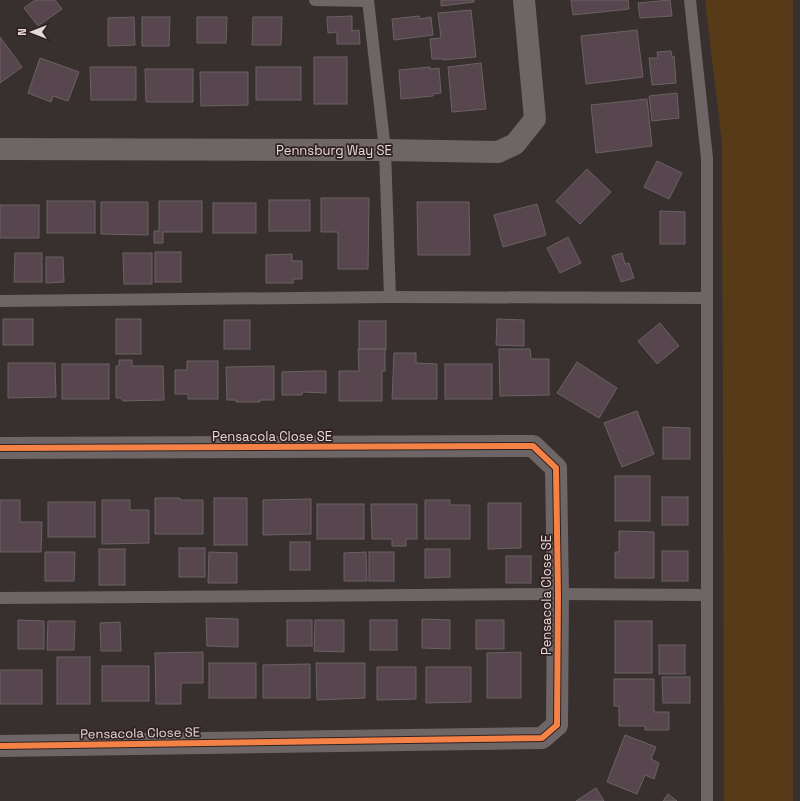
<svg xmlns="http://www.w3.org/2000/svg" width="800" height="801" font-family="'Space Grotesk',sans-serif">
  <style>
    .green { fill: #573b18 }
    .building { fill: #57464d; stroke: #6a6264 }
    .lines { fill: none; stroke-linecap: round; stroke-linejoin: round }
    .service { stroke: #6d6566; stroke-width: 12 }
    .minor { stroke: #6d6566; stroke-width: 22 }
    .cycleway-casing { stroke: #312121; stroke-width: 8 }
    .cycleway { stroke: #f48246; stroke-width: 6 }
    .labels { text-anchor: middle; dominant-baseline: central; stroke-width: 3.5; stroke-linejoin: round; paint-order: stroke }
    .street-label { font-size: 13px; fill: #e4d9d9; stroke: #312121 }
  </style>
  <rect width="100%" height="100%" fill="#382f2f"/>
  <path class="green" d="M705 0H793V801H724L722 144Z"/>
  <g class="building">
    <path d="M35 0H55L62 9 38 26 24 8Z"/>
    <path d="M441 0H474V2L441 6Z"/>
    <path d="M571 0H628L629 9 573 15Z"/>
    <path d="M670 0 672 16 640 18 638 3Z"/>
    <path d="M471 10 476 57 443 60V59H432L430 39 441 38 438 13Z"/>
    <path d="M352 16V31L359 30 360 44H337V32L328 33 327 17Z"/>
    <path d="M419 16 420 19 431 17 433 35 394 40 392 19Z"/>
    <path d="M134 17 135 45 108 46V18Z"/>
    <path d="M142 17H170L169 46H142Z"/>
    <path d="M197 17H227L226 43H197Z"/>
    <path d="M253 17H282L281 45H252Z"/>
    <path d="M637 30 643 77 586 84 581 36Z"/>
    <path d="M0 37 22 67 0 83Z"/>
    <path d="M671 51 672 57 674 56 676 83 652 85 649 58H658L657 52Z"/>
    <rect x="314" y="57" width="33" height="47"/>
    <path d="M40 58 79 72 68 101 53 96 51 102 28 93Z"/>
    <path d="M481 63 486 109 452 112 448 67Z"/>
    <path d="M90 67H136V100H91Z"/>
    <rect x="256" y="67" width="45" height="33"/>
    <path d="M430 67V69L439 68 441 93 433 94V96L401 99 399 70Z"/>
    <path d="M145 69H193V102H146Z"/>
    <path d="M200 72H248V105L201 106Z"/>
    <path d="M677 93 679 118 652 121 649 96Z"/>
    <path d="M647 99 652 146 596 153 591 105Z"/>
    <path d="M657 161 682 173 669 199 644 187Z"/>
    <path d="M587 169 611 192 580 224 556 201Z"/>
    <path d="M321 198H369L368 269H338V232H321Z"/>
    <rect x="269" y="200" width="41" height="31"/>
    <rect x="47" y="201" width="48" height="32"/>
    <path d="M159 201H202V232H163V243H154V231H159Z"/>
    <path d="M101 202H148V235L101 234Z"/>
    <path d="M417 202H469L470 255H418Z"/>
    <rect x="213" y="203" width="43" height="30"/>
    <path d="M537 204 546 235 503 247 494 215Z"/>
    <rect x="0" y="205" width="39" height="33"/>
    <path d="M660 211 685 212V244H660Z"/>
    <path d="M568 237 581 263 560 273 547 248Z"/>
    <rect x="155" y="252" width="26" height="30"/>
    <path d="M15 253H42V282H14Z"/>
    <path d="M123 253H152V284H124Z"/>
    <path d="M622 253 625 264 629 263 634 278 621 282 612 256Z"/>
    <path d="M292 254V261H302V279H293V283H266V255Z"/>
    <path d="M46 257H63L64 282 46 283Z"/>
    <rect x="3" y="319" width="30" height="26"/>
    <rect x="116" y="319" width="25" height="35"/>
    <path d="M497 319 524 320V346L496 345Z"/>
    <rect x="224" y="320" width="26" height="29"/>
    <rect x="359" y="321" width="27" height="28"/>
    <path d="M660 323 679 346 657 364 638 341Z"/>
    <path d="M358 349H385V371H382V401H339V371H359Z"/>
    <path d="M499 349H530L531 359H549V395L500 396Z"/>
    <path d="M394 353H416V363L437 364V399H392Z"/>
    <path d="M119 360H132V366H163L164 400 123 401 121 398H116V366H119Z"/>
    <path d="M187 361H218V399H188V394H175V370H187Z"/>
    <path d="M577 362 617 388 599 418 557 393Z"/>
    <path d="M8 363H55L56 397 8 398Z"/>
    <rect x="62" y="364" width="47" height="35"/>
    <rect x="445" y="364" width="47" height="35"/>
    <path d="M274 366V400H260V402H236V400H227L226 367Z"/>
    <path d="M313 371H326V393L302 392V395H282V372Z"/>
    <path d="M637 411 654 454 622 467 604 423Z"/>
    <path d="M663 427 690 428V459H663Z"/>
    <rect x="615" y="476" width="35" height="45"/>
    <rect x="662" y="497" width="26" height="28"/>
    <path d="M155 498H180V500H203V534H155Z"/>
    <rect x="214" y="498" width="33" height="47"/>
    <path d="M311 499V534L263 535V500Z"/>
    <path d="M0 500H20V522H42L41 552H0Z"/>
    <path d="M102 500H130V510H149V543L102 544Z"/>
    <path d="M425 500H450V505H470V539H425Z"/>
    <rect x="48" y="502" width="47" height="35"/>
    <path d="M488 503H521V548L488 549Z"/>
    <rect x="317" y="504" width="47" height="35"/>
    <path d="M371 504H417V539H406V546H392V539H372Z"/>
    <path d="M619 531 654 532V578H615V552H619Z"/>
    <rect x="290" y="542" width="20" height="28"/>
    <rect x="179" y="548" width="26" height="29"/>
    <rect x="99" y="549" width="26" height="36"/>
    <path d="M425 549H450V577L425 578Z"/>
    <rect x="662" y="551" width="26" height="30"/>
    <path d="M45 552H75L74 581H45Z"/>
    <path d="M209 552 237 553V583H208Z"/>
    <path d="M366 552 367 581H344V553Z"/>
    <rect x="369" y="552" width="25" height="29"/>
    <rect x="506" y="556" width="25" height="27"/>
    <path d="M206 618 238 619V647L207 646Z"/>
    <path d="M422 619 450 620V649L422 648Z"/>
    <path d="M18 620 44 621V649H18Z"/>
    <rect x="287" y="620" width="25" height="26"/>
    <path d="M315 620H344V652L314 651Z"/>
    <rect x="370" y="620" width="27" height="30"/>
    <rect x="476" y="620" width="28" height="29"/>
    <path d="M48 621H75L74 650H47Z"/>
    <rect x="615" y="621" width="37" height="52"/>
    <path d="M120 622 121 651H101L100 623Z"/>
    <rect x="659" y="645" width="26" height="29"/>
    <path d="M203 652V683H181V704H156L155 653Z"/>
    <path d="M521 652V698H487V653Z"/>
    <rect x="57" y="657" width="33" height="47"/>
    <rect x="209" y="663" width="47" height="35"/>
    <path d="M316 663H365V698L317 700Z"/>
    <path d="M310 664V698H263V665Z"/>
    <rect x="102" y="666" width="47" height="35"/>
    <path d="M377 667H416V699L377 700Z"/>
    <path d="M426 667H471V702L426 703Z"/>
    <rect x="0" y="670" width="42" height="34"/>
    <path d="M662 677H690V703H663Z"/>
    <path d="M614 679H654V712H669V730H645V726H619V706H614Z"/>
    <path d="M625 735 656 747 651 759 659 763 654 779 645 775 637 794 607 782Z"/>
    <path d="M596 788 604 801H576Z"/>
    <path d="M668 794 677 801H663Z"/>
  </g>
  <g class="lines">
    <g class="service">
      <path d="M315 0 368 1"/>
      <path d="M368 0 385 150 390 297"/>
      <path d="M690 0 707 158V801"/>
      <path d="M0 301 390 297 707 298"/>
      <path d="M0 598 558 594 707 595"/>
    </g>
    <g class="minor">
      <path d="M0 149 385 150 498 152 515 144 535 119 524 0"/>
      <path d="M0 448 533 446 556 468 558 594 557 725 542 738 0 746"/>
    </g>
    <defs>
      <path id="cycleway" d="M0 448 533 446 556 468 558 594 557 725 542 738 0 746"/>
    </defs>
    <use href="#cycleway" class="cycleway-casing"/>
    <use href="#cycleway" class="cycleway"/>
  </g>
  <g class="labels">
    <g class="street-label">
      <text x="334" y="150">Pennsburg Way SE</text>
      <text x="272" y="436">Pensacola Close SE</text>
      <text transform="translate(546 595) rotate(-90)">Pensacola Close SE</text>
      <text transform="translate(140 733) rotate(-1)">Pensacola Close SE</text>
    </g>
  </g>
  <g transform="translate(32 32) rotate(270)" stroke="#312121" stroke-width="3" paint-order="stroke">
  <path d="M0-3L7 15L0 10L-7 15Z" fill="#e4d9d9"/>
  <text y="-6" font-size="11" font-weight="bold" text-anchor="middle" fill="#e4d9d9">N</text>
  </g>
</svg>
